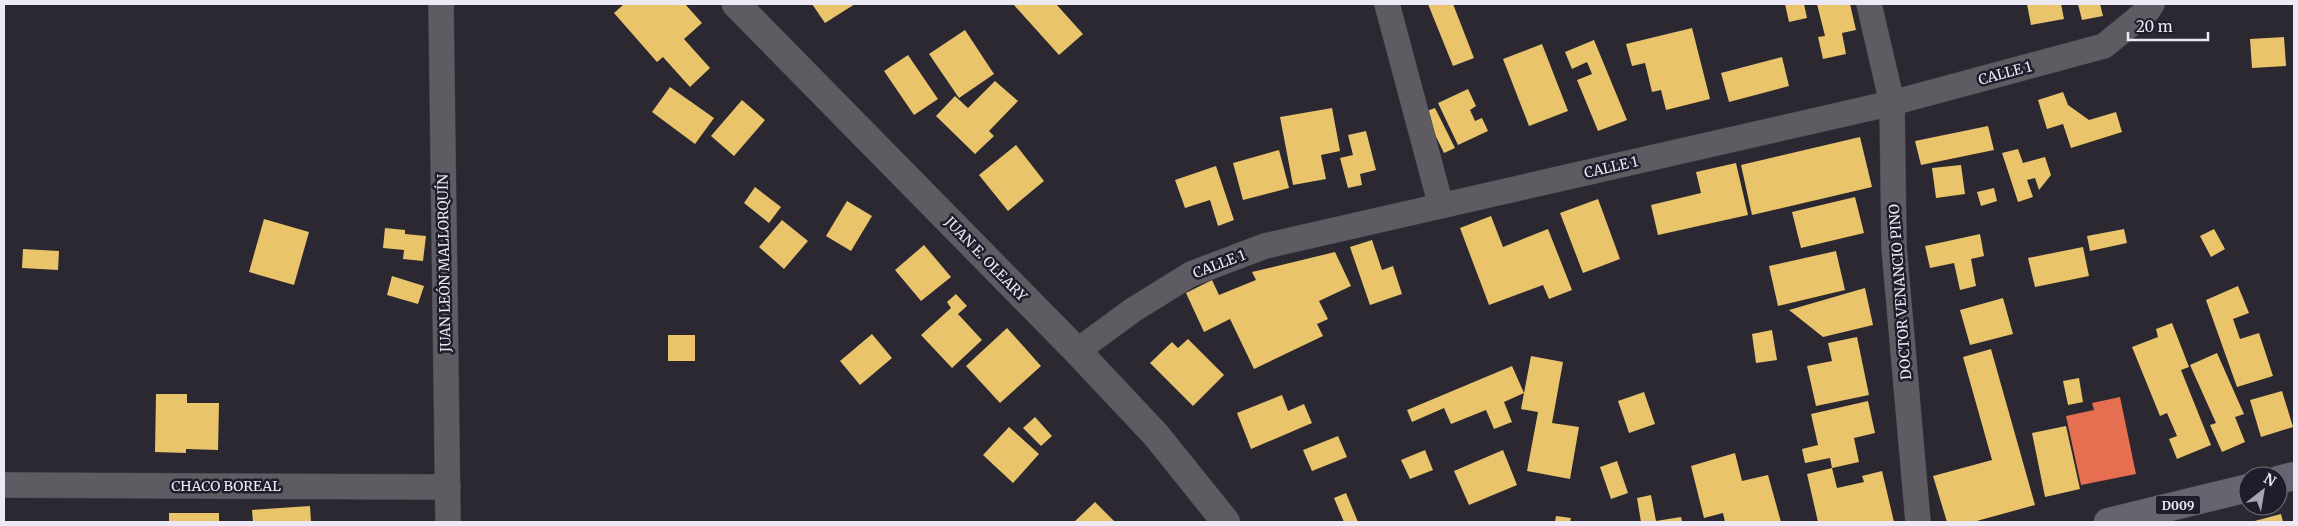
<svg xmlns="http://www.w3.org/2000/svg" width="2298" height="526" font-family="Merriweather,serif">
  <style>
    .homes { fill: #e9c46a }
    .shops { fill: #e76f51 }
    .lines { fill: none; stroke-linecap: round; stroke-linejoin: round }
    .minor-casing { stroke: #48454e; stroke-width: 26 }
    .tertiary-casing { stroke: #48454e; stroke-width: 29 }
    .primary-casing { stroke: #48454e; stroke-width: 29 }
    .minor { stroke: #5e5c62; stroke-width: 25 }
    .tertiary { stroke: #5e5c62; stroke-width: 28 }
    .primary { stroke: #67646f; stroke-width: 28 }
    .labels { text-anchor: middle; dominant-baseline: central; stroke-width: 5; stroke-linejoin: round; paint-order: stroke }
    .shield { fill: #201c2b; stroke: #afacb8; stroke-width: 1 }
    .shield-label { font-size: 12px; font-weight: bold; fill: #ece9f4 }
    .street-label { font-size: 14px; fill: #ece9f4; stroke: #201c2b }
  </style>
  <rect width="100%" height="100%" fill="#2b2832"/>
  <g class="homes">
    <path d="M624 4H685L702 23 684 39 710 68 690 87 663 57 657 62 614 13Z"/>
    <path d="M812 4H855L825 23Z"/>
    <path d="M1013 4H1056L1083 34 1059 55Z"/>
    <path d="M1428 4H1453L1474 58 1453 66Z"/>
    <path d="M1785 4H1804L1807 18 1789 22Z"/>
    <path d="M1817 4H1850L1856 30 1842 33 1846 54 1823 59 1818 37 1825 36Z"/>
    <path d="M2027 4H2061L2064 19 2031 25Z"/>
    <path d="M2078 4H2100L2103 16 2082 20Z"/>
    <path d="M1692 28 1710 99 1666 110 1661 90 1652 92 1645 63 1632 66 1626 44Z"/>
    <path d="M965 30 994 74 959 98 929 54Z"/>
    <path d="M2284 37 2286 66 2252 68 2250 39Z"/>
    <path d="M1594 40 1627 120 1598 131 1577 80 1592 74 1587 62 1572 69 1565 52Z"/>
    <path d="M1542 44 1568 111 1529 126 1503 59Z"/>
    <path d="M908 55 938 99 914 115 884 71Z"/>
    <path d="M1782 57 1789 86 1729 102 1721 73Z"/>
    <path d="M995 81 1018 101 989 131 994 136 975 154 936 116 955 96 968 108Z"/>
    <path d="M670 87 714 118 695 144 652 112Z"/>
    <path d="M1468 89 1476 106 1470 110 1475 121 1482 118 1488 131 1458 145 1438 103Z"/>
    <path d="M2063 92 2068 105 2089 120 2116 112 2122 132 2071 148 2063 124 2047 129 2038 100Z"/>
    <path d="M742 100 765 120 734 156 711 136Z"/>
    <path d="M1332 108 1340 151 1321 155 1326 179 1293 185 1280 117Z"/>
    <path d="M1435 108 1455 148 1444 153 1424 112Z"/>
    <path d="M1988 126 1994 150 1921 165 1915 141Z"/>
    <path d="M1366 131 1376 170 1360 174 1362 185 1348 188 1340 158 1353 155 1348 135Z"/>
    <path d="M1860 137 1872 187 1752 215 1741 165Z"/>
    <path d="M1016 145 1044 181 1008 211 979 175Z"/>
    <path d="M2018 149 2023 163 2045 157 2051 175 2039 190 2035 178 2027 180 2033 197 2018 202 2002 153Z"/>
    <path d="M1279 150 1289 188 1243 200 1233 163Z"/>
    <path d="M1736 163 1748 215 1658 235 1651 205 1701 193 1696 172Z"/>
    <path d="M1961 165 1965 194 1936 198 1932 168Z"/>
    <path d="M1216 166 1234 220 1218 226 1210 200 1185 208 1175 180Z"/>
    <path d="M755 187 781 207 769 223 744 203Z"/>
    <path d="M1994 188 1997 201 1981 206 1977 192Z"/>
    <path d="M1855 197 1864 233 1801 248 1792 212Z"/>
    <path d="M1598 199 1620 259 1583 273 1560 213Z"/>
    <path d="M847 201 872 216 851 251 826 236Z"/>
    <path d="M1491 216 1503 247 1548 229 1572 290 1549 299 1543 285 1489 305 1460 228Z"/>
    <path d="M264 219 309 232 294 285 249 272Z"/>
    <path d="M782 220 808 241 784 269 759 247Z"/>
    <path d="M385 228 405 230V234L426 236 423 261 403 259 404 250 383 248Z"/>
    <path d="M2124 229 2127 243 2090 251 2087 236Z"/>
    <path d="M2214 229 2225 249 2211 257 2200 236Z"/>
    <path d="M1980 234 1984 256 1971 259 1976 286 1960 290 1954 263 1930 268 1925 246Z"/>
    <path d="M1372 240 1382 270 1393 266 1402 294 1370 305 1350 247Z"/>
    <path d="M924 245 951 277 921 301 895 270Z"/>
    <path d="M2083 247 2089 276 2035 287 2028 258Z"/>
    <path d="M23 249 59 251 58 270 22 268Z"/>
    <path d="M1836 251 1845 290 1778 306 1769 266Z"/>
    <path d="M1335 252 1351 286 1319 301 1328 319 1317 324 1323 336 1254 369 1230 319 1204 332 1186 293 1212 280 1219 295 1256 280 1252 272Z"/>
    <path d="M392 276 424 286 418 304 387 295Z"/>
    <path d="M2238 286 2249 313 2233 319 2240 339 2259 333 2273 376 2237 387 2206 300Z"/>
    <path d="M1865 288 1873 325 1823 337 1789 310Z"/>
    <path d="M956 294 967 306 958 314 982 340 952 368 921 335 951 308 947 302Z"/>
    <path d="M2003 298 2013 334 1970 345 1960 310Z"/>
    <path d="M2172 323 2189 367 2181 370 2211 445 2177 459 2169 439 2177 436 2167 413 2160 416 2132 347 2158 337 2156 329Z"/>
    <path d="M1007 328 1041 366 1000 403 966 366Z"/>
    <path d="M1772 330 1777 360 1756 363 1752 334Z"/>
    <path d="M872 334 892 358 860 385 840 361Z"/>
    <rect x="668" y="335" width="27" height="26"/>
    <path d="M1857 337 1869 395 1816 406 1807 366 1832 361 1828 343Z"/>
    <path d="M1188 339 1224 375 1193 406 1150 363 1172 342 1178 348Z"/>
    <path d="M1991 349 2035 505 1973 522H1947L1933 476 1992 460 1963 357Z"/>
    <path d="M2217 353 2244 414 2235 417 2245 442 2222 452 2210 425 2216 423 2190 365Z"/>
    <path d="M1531 356 1563 362 1552 423 1579 427 1570 479 1527 471 1538 412 1521 409Z"/>
    <path d="M1512 366 1524 393 1504 402 1512 422 1494 429 1486 410 1451 424 1444 408 1412 422 1407 410Z"/>
    <path d="M2079 378 2083 402 2068 405 2063 381Z"/>
    <path d="M2282 391 2293 427 2261 437 2250 400Z"/>
    <path d="M1644 392 1655 424 1629 433 1618 401Z"/>
    <path d="M156 394H187V403H219L218 450 186 449V453L155 452Z"/>
    <path d="M1282 395 1288 411 1304 404 1312 423 1251 449 1237 413Z"/>
    <path d="M1868 401 1875 433 1854 438 1859 462 1832 468 1830 458 1805 463 1802 449 1818 445 1811 414Z"/>
    <path d="M1035 417 1052 436 1041 446 1023 428Z"/>
    <path d="M2066 426 2080 489 2045 497 2032 433Z"/>
    <path d="M1009 427 1039 454 1013 483 983 455Z"/>
    <path d="M1338 436 1347 457 1312 471 1303 450Z"/>
    <path d="M1425 450 1433 470 1410 479 1401 460Z"/>
    <path d="M1503 450 1517 485 1469 505 1454 471Z"/>
    <path d="M1735 453 1742 481 1768 475 1781 522H1725L1723 513 1704 518 1691 466Z"/>
    <path d="M1617 461 1628 493 1611 499 1600 467Z"/>
    <path d="M1832 468 1837 488 1864 482 1862 476 1882 471 1894 522H1818L1807 474Z"/>
    <path d="M1346 493 1358 522H1344L1334 498Z"/>
    <path d="M1651 495 1656 521 1681 517 1682 522H1641L1637 498Z"/>
    <path d="M1095 502 1115 522H1074Z"/>
    <path d="M310 506 311 522H253L252 510Z"/>
    <rect x="169" y="513" width="50" height="9"/>
    <path d="M2281 514 2283 522H2251Z"/>
    <path d="M1556 516 1571 518 1570 522H1555Z"/>
  </g>
  <path class="shops" d="M2120 397 2136 474 2081 485 2066 416 2094 410 2092 403Z"/>
  <g class="lines">
    <defs>
      <g id="minor">
        <path d="M441 4 448 522"/>
        <path d="M1387 4 1441 206"/>
        <path d="M1869 4 1892 103 1894 247 1918 522"/>
        <path d="M1077 351 1133 310 1191 274 1265 246 1892 103 2104 46 2148 10 2152 4"/>
        <path d="M4 485 448 487"/>
      </g>
      <path id="tertiary" d="M736 4 1077 351 1156 435 1226 522"/>
      <g id="primary">
        <path d="M2278 480 2294 476"/>
        <path d="M2108 522 2248 488"/>
      </g>
    </defs>
    <use href="#minor" class="minor-casing"/>
    <use href="#tertiary" class="tertiary-casing"/>
    <use href="#primary" class="primary-casing"/>
    <use href="#minor" class="minor"/>
    <use href="#tertiary" class="tertiary"/>
    <use href="#primary" class="primary"/>
  </g>
  <g class="labels">
    <rect class="shield" x="2155.5" y="495.5" width="45" height="19" rx="4"/>
    <g class="shield-label">
      <text x="2178" y="505">D009</text>
    </g>
    <g class="street-label">
      <text transform="translate(2005 73) rotate(-15)">CALLE 1</text>
      <text transform="translate(1611 167) rotate(-13)">CALLE 1</text>
      <text transform="translate(986 259) rotate(46)">JUAN E. OLEARY</text>
      <text transform="translate(444 263) rotate(-91)">JUAN LEÓN MALLORQUÍN</text>
      <text transform="translate(1219 264) rotate(-21)">CALLE 1</text>
      <text transform="translate(1900 292) rotate(-94)">DOCTOR VENANCIO PINO</text>
      <text x="226" y="486">CHACO BOREAL</text>
    </g>
  </g>
  <rect width="2298" height="526" fill="none" stroke="#ece9f4" stroke-width="10"/>
  <g transform="translate(2263 491) rotate(31)"><circle r="24" fill="#201c2b" stroke="#726e7b"/>
  <path d="M0-4L9 19L0 12L-9 19Z" fill="#a8a5b0"/>
  <text y="-8" font-size="14" font-weight="bold" text-anchor="middle" fill="#ece9f4">N</text>
  </g>
  <path d="M2128 32v8h80v-8" fill="none" stroke="#ece9f4" stroke-width="2.5"/>
  <text x="2136" y="32" font-size="15" fill="#ece9f4" stroke="#201c2b" stroke-width="4" paint-order="stroke">20 m</text>
</svg>
